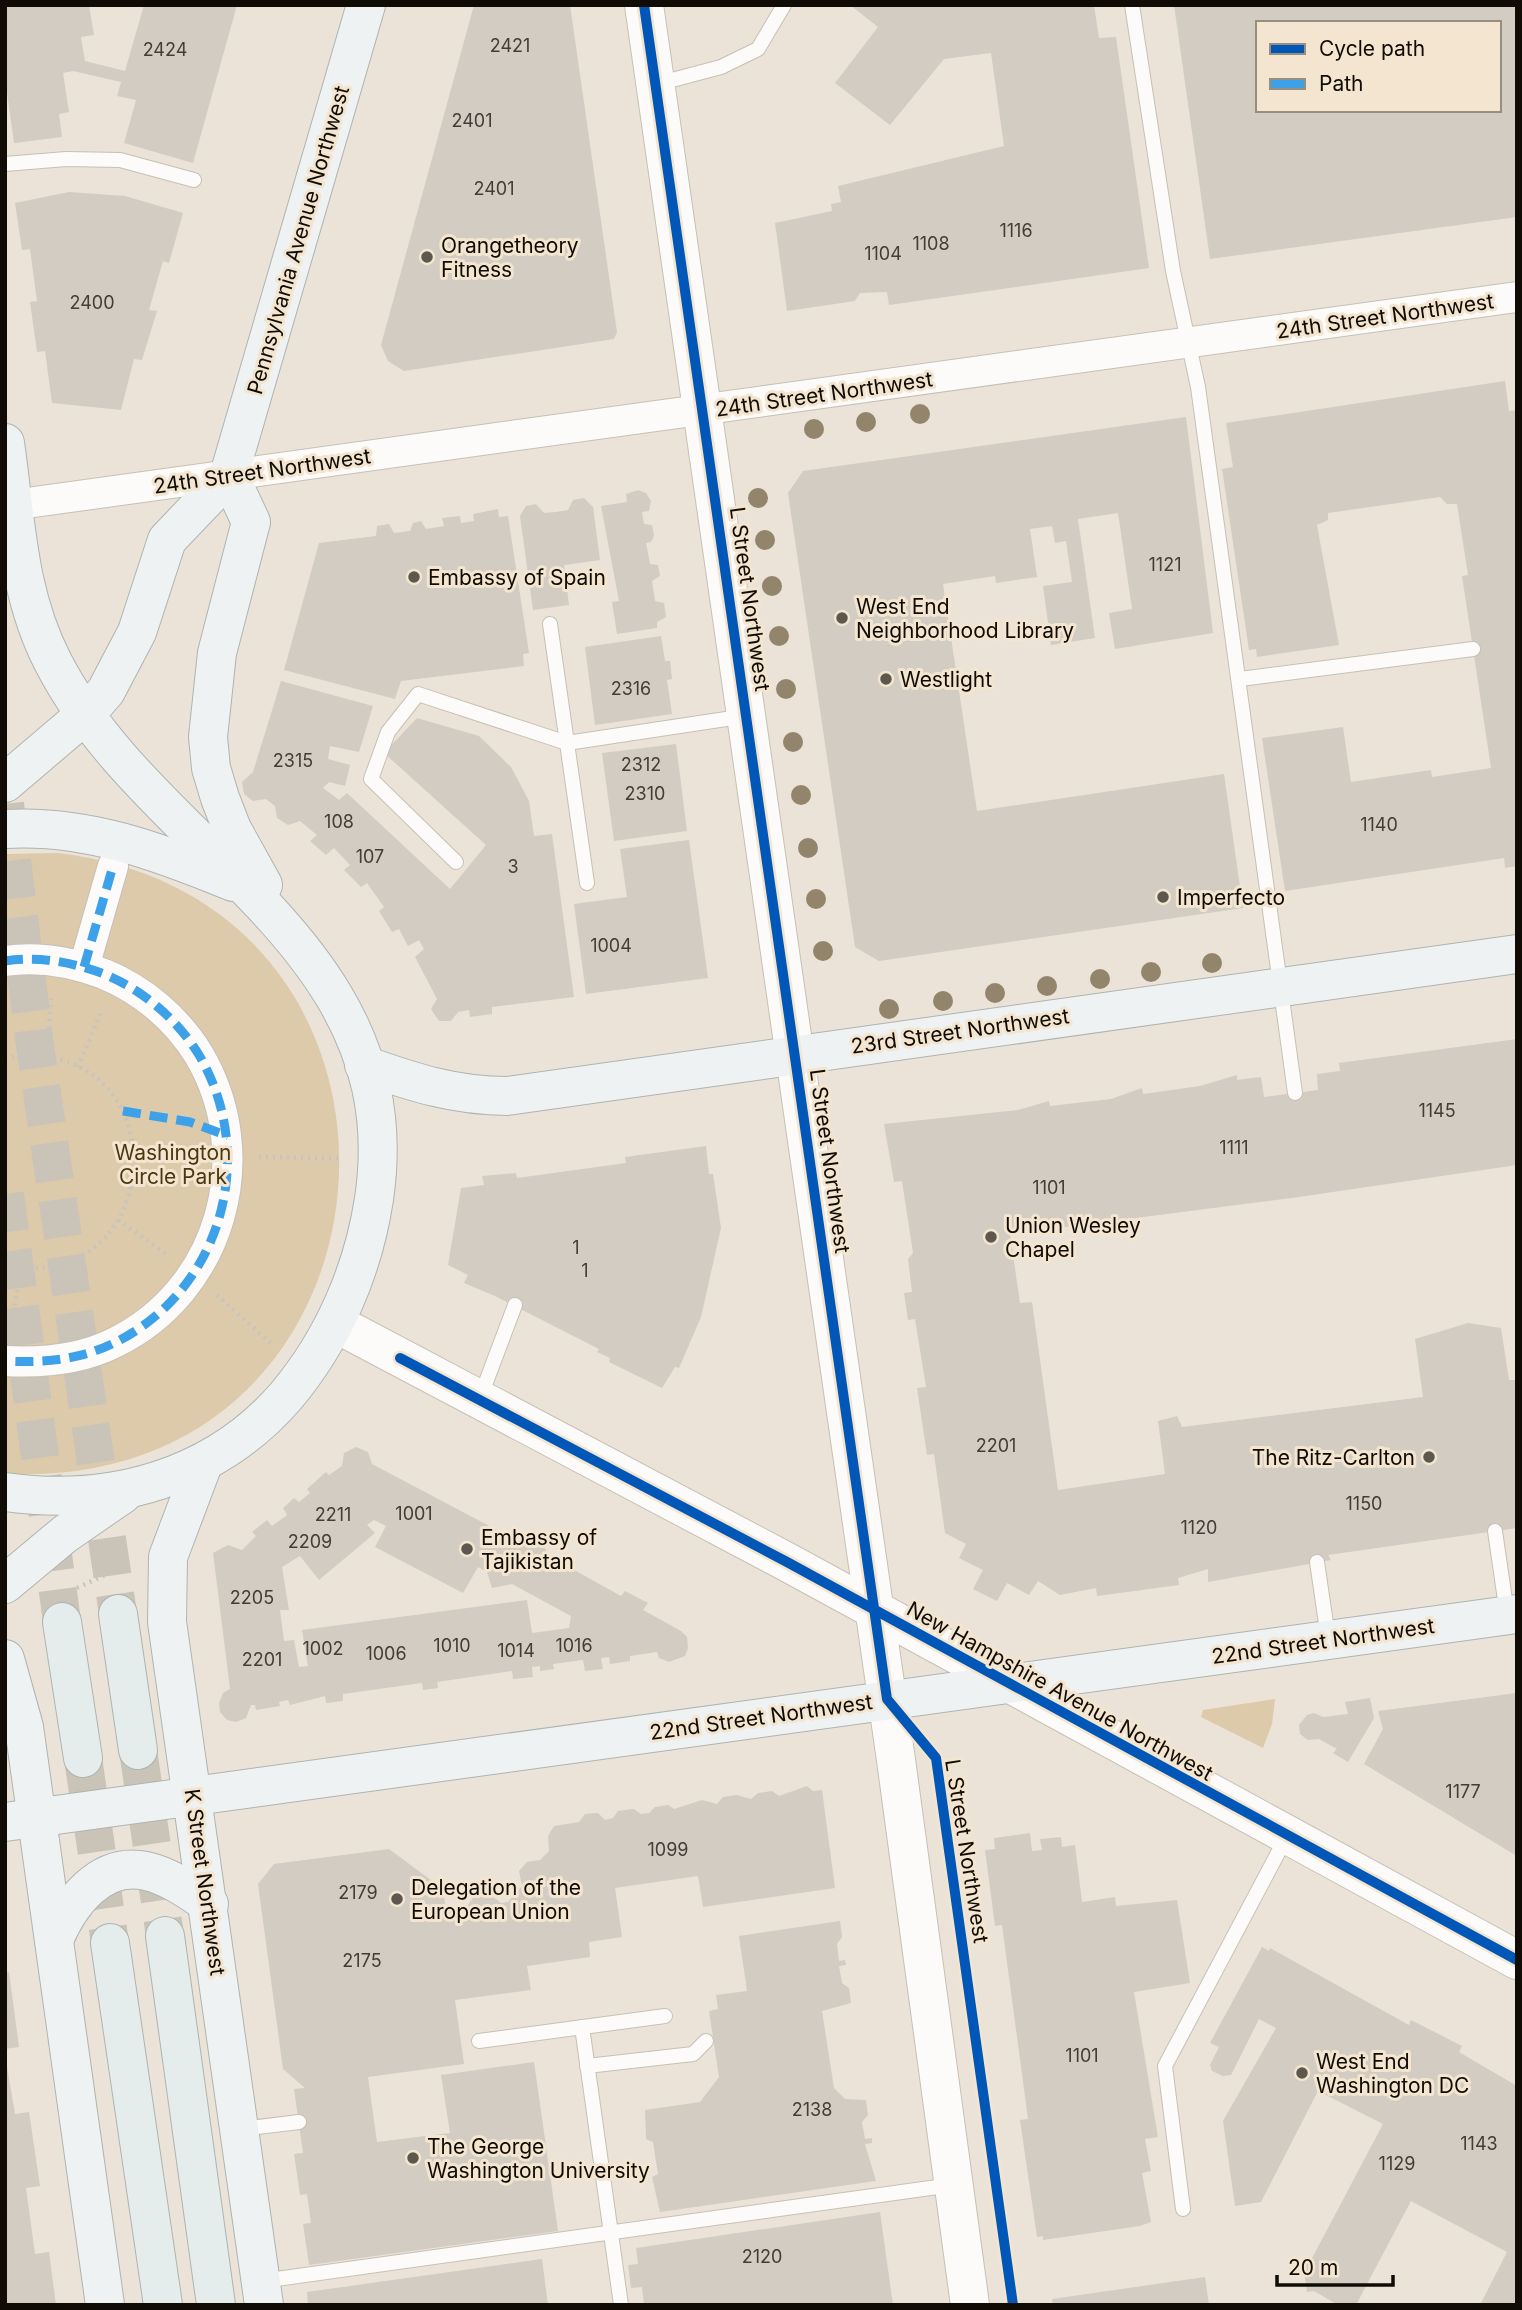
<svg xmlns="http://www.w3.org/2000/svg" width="1522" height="2310" font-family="Inter,sans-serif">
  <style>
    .green { fill: #dccaab }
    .building { fill: #d2ccc2; fill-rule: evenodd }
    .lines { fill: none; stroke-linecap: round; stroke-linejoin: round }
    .highway-tunnel { stroke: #cac3b8; stroke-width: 38; stroke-dasharray: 38 19; stroke-linecap: butt }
    .lane-casing { stroke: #c6c0b6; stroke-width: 16 }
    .street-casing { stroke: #c6c0b6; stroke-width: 32 }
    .secondary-casing { stroke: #c6c0b6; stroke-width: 40 }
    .primary-casing { stroke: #aeb4b1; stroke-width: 40 }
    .highway-casing { stroke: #aeb4b1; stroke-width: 40 }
    .path { stroke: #c7c4c0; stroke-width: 4.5; stroke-dasharray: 2 5; stroke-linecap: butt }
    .lane { stroke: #fcfbf9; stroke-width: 14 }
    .street { stroke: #fcfbf9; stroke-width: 30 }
    .secondary { stroke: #fcfbf9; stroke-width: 38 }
    .primary { stroke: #eef2f2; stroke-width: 38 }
    .highway { stroke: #e4ecec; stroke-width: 38 }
    .quiet { stroke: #3da1e9; stroke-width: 9; stroke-dasharray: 18 9; stroke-linecap: butt }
    .cycleway-casing { stroke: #f3e5cf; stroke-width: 15 }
    .cycleway { stroke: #0057b8; stroke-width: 10 }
    .tree { fill: #93856b }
    .poi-dot { fill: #5d574e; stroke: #f3e5cf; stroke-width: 2.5 }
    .labels { text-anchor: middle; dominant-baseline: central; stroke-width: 6; stroke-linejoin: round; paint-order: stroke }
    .number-label { font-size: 18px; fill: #423e36 }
    .street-label { font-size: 21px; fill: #100c05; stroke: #f3e5cf }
    .poi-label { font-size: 21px; fill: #100c05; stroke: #f3e5cf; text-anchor: start }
    .park-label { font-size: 21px; fill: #4b3812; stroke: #f3e5cf }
  </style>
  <rect width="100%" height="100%" fill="#ebe3d7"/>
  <g class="green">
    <path d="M58 853C458 900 420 1484 15 1474L5 1473V854Z"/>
    <path d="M1275 1699 1272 1724 1263 1748 1201 1717 1203 1710Z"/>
  </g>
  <g class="building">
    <path d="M5 5H89L94 35 81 37 85 61 125 71 144 5H237L193 163 124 143 136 100 117 96 121 82 73 71 63 73 69 112 59 114 62 137 14 143 5 78Z"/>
    <path d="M474 5H570L617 332 614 339 404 371 388 361 381 345Z"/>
    <path d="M850 5H1094L1099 38 1116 37 1149 268 889 305 887 292 860 293 855 301 787 311 775 223 832 211 831 204 841 202 838 186 1004 146 991 53 944 59 890 125 835 83 878 27Z"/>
    <path d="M1174 5H1517V217L1210 259ZM1258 23H1499V110H1258Z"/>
    <path d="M69 192 125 196 183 213 169 263 163 261 149 310 157 311 142 360 134 359 121 410 52 403 45 351 37 352 30 302 37 301 30 249 22 250 15 203Z"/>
    <path d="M1505 381 1509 411 1517 410V866L1505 868 1504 858 1285 891 1262 738 1343 727 1351 782 1431 770 1432 777 1491 768 1462 576 1468 575 1457 504H1447L1440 497 1328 513V520L1317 525 1339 645 1257 657 1256 649 1249 650 1222 469 1233 467 1226 423Z"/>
    <path d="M1186 417 1213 633 1115 649 1109 613 1132 609 1118 513 1078 519 1095 638 1051 645 1043 586 1072 582 1066 541 1055 543 1052 526 1030 529 1037 577 996 583 995 576 943 584 977 811 1224 774 1243 908 879 961 855 947 788 493 803 471Z"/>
    <path d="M638 490 646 493 651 501 649 511 642 512 644 524 652 525 654 536 651 542 646 543 650 564 658 565 660 576 652 581 655 601 664 603 666 617 657 622V628L617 634 612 602 619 601 601 506 627 502 626 494Z"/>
    <path d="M584 498 593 507 600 560 564 565 569 605 533 610 520 516 526 506 536 504 544 513 556 512 568 510 573 500Z"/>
    <path d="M498 509 499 517 508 516 529 653 523 654 524 666 401 681 395 699 284 670 319 543 376 536 377 526 389 524 394 533 410 531 413 523 421 521 426 529 444 526 442 518 460 516 461 523 474 521 473 514Z"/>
    <path d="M661 636 665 661H670L672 679 667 680 672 714 595 725 585 647Z"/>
    <path d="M281 681 373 706 359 752 330 746 328 759 350 765 345 786 329 782 323 788 339 800 347 793 450 889 486 845 384 753 417 718 479 736 511 767 529 801 534 836 552 834 574 997 492 1007V1014L470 1017 469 1010 458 1012 451 1021H439L431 1009 437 999 415 957 424 949 419 940 408 946 399 929 392 932 379 911 384 907 367 883 361 887 344 870 350 865 334 848 326 855 310 841 317 835 300 821 288 825 277 818 275 806 266 799 253 801 244 794 242 782 253 772Z"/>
    <path d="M676 744 687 831 614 841 602 753Z"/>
    <path d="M689 840 708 978 586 994 574 904 627 897 620 849Z"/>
    <path d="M1517 1039V1165L1292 1198 1010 1234 1020 1303 1032 1302 1058 1490 1165 1474 1158 1421 1177 1416 1182 1427 1423 1397 1415 1339 1468 1323 1501 1328 1509 1380H1517V1528L1328 1555 1331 1560 1208 1582V1569L1178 1578 1179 1585 1097 1596 1096 1588 1060 1595 1038 1581 1029 1595 1007 1583 997 1601 973 1589 983 1570 959 1558 966 1544 945 1533 934 1454 927 1455 917 1388 926 1387 915 1319 908 1320 904 1293 912 1292 908 1259 913 1253 902 1181 894 1182 884 1124 1018 1110 1049 1101 1050 1106 1111 1099 1142 1088 1143 1094 1200 1086 1237 1075V1080L1261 1077 1264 1097 1295 1093 1318 1090 1317 1074 1340 1071 1339 1063Z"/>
    <path d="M706 1146 709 1174H713L721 1228 701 1317 679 1368 675 1367 662 1388 609 1362 610 1358 597 1352 599 1349 495 1296 464 1283 468 1275 448 1265 461 1188 484 1185 482 1176 516 1173 517 1178 626 1163 625 1157Z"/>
    <path d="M356 1447 368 1452 372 1464 529 1547 543 1545 549 1556 621 1596 625 1591 648 1603 643 1610 681 1631 687 1637 688 1648 685 1656 669 1662 659 1658 657 1652 630 1656V1661L610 1664 609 1657 601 1658 603 1669 585 1671 583 1660 553 1664 554 1669 540 1671V1666L532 1667 533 1677 513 1679 512 1671 437 1682 438 1688 423 1690 422 1683 343 1694V1701L326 1703 325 1696 290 1705 288 1700 279 1702 280 1706 256 1710 255 1705H251L246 1718 236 1722 227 1720 220 1712 219 1703 223 1693 230 1689 213 1553 228 1545 242 1550 256 1536 252 1532 267 1520 272 1526 287 1515 283 1508 294 1498 299 1502 310 1493 307 1489 326 1472 329 1475 342 1466 344 1453ZM374 1520 386 1526 375 1547 463 1593 478 1567 487 1572 492 1588 512 1584 571 1616 569 1628 532 1633 527 1600 302 1630 308 1666 299 1667 294 1640 284 1641 280 1610H289L282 1567 300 1556 319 1580 375 1533 367 1525Z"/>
    <path d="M1517 1693V1856L1364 1764 1383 1729 1378 1711Z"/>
    <path d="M1370 1698 1374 1718 1348 1762 1333 1753 1337 1749 1319 1739 1308 1740 1300 1734 1299 1725 1307 1715 1314 1713 1323 1717 1348 1714 1345 1702Z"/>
    <path d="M807 1786 813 1791 822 1790 835 1888 703 1907 698 1876 615 1888 622 1937 589 1942 590 1957 527 1966 531 1990 455 2000 464 2064 368 2077 377 2142 450 2133 441 2075 534 2062 558 2231 309 2265 303 2224 311 2223 307 2194 300 2195 294 2154 303 2153 294 2089 305 2088 283 2069 258 1884 274 1864 389 1849 443 1889 446 1910 466 1908 475 1895 488 1893 501 1903 508 1902 522 1886 519 1871 527 1862 540 1860 549 1851 548 1836 554 1826 579 1822 585 1814 598 1813 605 1820 613 1818 618 1811 634 1809 641 1814 649 1813 655 1807 668 1805 674 1809 702 1800 717 1804 723 1797 737 1795 751 1799 758 1793 772 1791 779 1796Z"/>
    <path d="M1030 1833 1032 1851 1042 1850 1040 1839 1061 1837 1062 1847 1075 1845 1082 1902 1115 1897 1116 1906 1177 1900 1190 1983 1134 1992 1158 2137 1145 2139 1151 2171 1142 2173 1151 2222 1140 2226 1043 2240V2236L1037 2237 1020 2120 1028 2119 1002 1925 995 1926 985 1850 995 1849 994 1838Z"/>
    <path d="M840 1921 842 1937 837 1944 839 1961 845 1960 846 1965 839 1966 842 1983 849 1988 851 2003 822 2011 834 2088 845 2099 866 2100 868 2115 862 2122 865 2139 872 2138V2143L865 2144 876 2181 660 2212 652 2177 658 2174 653 2142 646 2139 645 2110 700 2102 719 2077 709 2011 718 2009 716 1995 747 1991 739 1936Z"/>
    <path d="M1262 1947 1269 1951 1270 1948 1409 2025 1411 2020 1462 2046 1459 2052 1517 2086V2305H1480L1507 2252 1411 2201 1356 2305H1338L1314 2291 1307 2292 1303 2263 1310 2262 1383 2124 1318 2091 1261 2202 1235 2206 1223 2121 1276 2028 1259 2019 1231 2075 1223 2076 1212 2071 1210 2065 1219 2047 1210 2043Z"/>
    <path d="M9 1972 19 2047 5 2049V1973Z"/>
    <path d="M5 2055 15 2114 29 2112 40 2186 26 2188 35 2254 49 2252 56 2305H5Z"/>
    <path d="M880 2212 893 2305H644L642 2287 631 2288 628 2265 638 2264 636 2248Z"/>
    <path d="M542 2259 548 2305H308L307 2292Z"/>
    <path d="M1205 2277 1209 2305H1053L1052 2299Z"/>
  </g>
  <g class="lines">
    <g class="highway-tunnel">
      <path d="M5 804 34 1038 118 1614"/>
      <path d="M5 1194 62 1622"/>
      <path d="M138 1750 165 1936"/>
      <path d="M83 1758 110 1943"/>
    </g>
    <defs>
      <g id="lane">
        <path d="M1132 5 1173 271 1198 387 1295 1093"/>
        <path d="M657 84 721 67 758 49 784 5"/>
        <path d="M5 164 66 159 120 160 194 180"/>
        <path d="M550 624 587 883"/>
        <path d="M1240 679 1473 649"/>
        <path d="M456 862 371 779 388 732 418 694 567 743 746 716"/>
        <path d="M480 1398 515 1305"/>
        <path d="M1495 1531 1507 1614"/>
        <path d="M1317 1562 1328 1637"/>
        <path d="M582 2027 621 2305"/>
        <path d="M479 2041 665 2016"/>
        <path d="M587 2066 693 2054 706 2041"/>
        <path d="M241 2129 299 2122"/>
        <path d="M1183 2209 1165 2066 1287 1836"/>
        <path d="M262 2281 952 2185"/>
      </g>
      <g id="street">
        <path d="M5 506 1517 297"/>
        <path d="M5 961C39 956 72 962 104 974 143 990 177 1019 199 1055 259 1157 221 1291 114 1343 80 1360 42 1363 5 1361"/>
        <path d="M84 967 113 866"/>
      </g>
      <g id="secondary">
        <path d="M644 5 896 1760 970 2305"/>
        <path d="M335 1323 787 1562 1517 1960"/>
      </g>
      <g id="primary">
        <path d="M5 443C16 518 17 593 53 662 151 854 412 943 374 1199 363 1271 333 1340 286 1396 215 1478 111 1507 5 1492"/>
        <path d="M229 475 251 522 217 653 208 737 211 768 220 798 232 829 263 885"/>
        <path d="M5 783 86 714 106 691 137 632 167 540 229 475 366 5"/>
        <path d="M5 829C86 824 160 852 233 882"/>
        <path d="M364 1065C412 1082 455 1096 507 1096L1517 954"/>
        <path d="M203 1464 168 1557 167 1622 264 2305"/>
        <path d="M5 1584 65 1534 123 1494"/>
        <path d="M5 1659 24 1727 105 2305"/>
        <path d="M5 1822 1517 1614"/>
        <path d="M54 1940C69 1904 100 1861 146 1871 169 1876 190 1891 209 1904"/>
      </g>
      <g id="highway">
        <path d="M118 1614 138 1750"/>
        <path d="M62 1622 83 1758"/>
        <path d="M165 1936 216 2305"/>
        <path d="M110 1943 163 2305"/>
      </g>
    </defs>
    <use href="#lane" class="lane-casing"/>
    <use href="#street" class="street-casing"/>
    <use href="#secondary" class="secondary-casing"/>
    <use href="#primary" class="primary-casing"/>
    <use href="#highway" class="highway-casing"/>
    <g class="path">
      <path d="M47 1056 51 996"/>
      <path d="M5 1058C179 1030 174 1295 5 1266"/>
      <path d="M78 1067 102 1010"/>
      <path d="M259 1157 338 1158"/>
      <path d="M136 1159 194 1158"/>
      <path d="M118 1220 166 1254"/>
      <path d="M217 1295 274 1346"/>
      <path d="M11 1326 21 1269"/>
      <path d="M77 1588 129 1564"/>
    </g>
    <use href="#lane" class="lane"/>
    <use href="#street" class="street"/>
    <use href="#secondary" class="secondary"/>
    <use href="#primary" class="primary"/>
    <use href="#highway" class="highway"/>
    <g class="quiet">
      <path d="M5 961C39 956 72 962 104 974 143 990 177 1019 199 1055 259 1157 221 1291 114 1343 80 1360 42 1363 5 1361"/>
      <path d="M84 967 113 866"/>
      <path d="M123 1111 190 1122 228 1136"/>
    </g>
    <defs>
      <g id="cycleway">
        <path d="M644 5 887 1699 936 1758 1013 2305"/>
        <path d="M400 1358 787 1562 1517 1960"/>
      </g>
    </defs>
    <use href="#cycleway" class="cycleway-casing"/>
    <use href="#cycleway" class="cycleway"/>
  </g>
  <g class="tree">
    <circle cx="920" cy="414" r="10"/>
    <circle cx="866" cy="422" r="10"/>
    <circle cx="814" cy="429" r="10"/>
    <circle cx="758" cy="498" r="10"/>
    <circle cx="765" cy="540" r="10"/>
    <circle cx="772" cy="586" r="10"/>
    <circle cx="779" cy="636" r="10"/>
    <circle cx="786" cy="689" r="10"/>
    <circle cx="793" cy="742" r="10"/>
    <circle cx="801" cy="795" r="10"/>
    <circle cx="808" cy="848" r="10"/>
    <circle cx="816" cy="899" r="10"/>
    <circle cx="823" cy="951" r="10"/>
    <circle cx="1212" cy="963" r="10"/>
    <circle cx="1151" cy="972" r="10"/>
    <circle cx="1100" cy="979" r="10"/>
    <circle cx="1047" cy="986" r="10"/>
    <circle cx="995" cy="993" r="10"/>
    <circle cx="943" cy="1001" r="10"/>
    <circle cx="889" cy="1009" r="10"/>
  </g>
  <g class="poi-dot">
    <circle cx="427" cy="257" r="7"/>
    <circle cx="414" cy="577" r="7"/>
    <circle cx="842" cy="618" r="7"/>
    <circle cx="886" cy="679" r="7"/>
    <circle cx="1163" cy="897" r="7"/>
    <circle cx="991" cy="1237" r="7"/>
    <circle cx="1429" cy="1457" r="7"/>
    <circle cx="467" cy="1549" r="7"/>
    <circle cx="397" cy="1899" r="7"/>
    <circle cx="1302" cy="2073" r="7"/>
    <circle cx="413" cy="2158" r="7"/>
  </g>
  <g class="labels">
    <g class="number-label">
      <text x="510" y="45">2421</text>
      <text x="165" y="49">2424</text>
      <text x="472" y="120">2401</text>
      <text x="494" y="188">2401</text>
      <text x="1016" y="230">1116</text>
      <text x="931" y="243">1108</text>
      <text x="883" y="253">1104</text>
      <text x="92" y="302">2400</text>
      <text x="1165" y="564">1121</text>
      <text x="631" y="688">2316</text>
      <text x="293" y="760">2315</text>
      <text x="641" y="764">2312</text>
      <text x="645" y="793">2310</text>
      <text x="339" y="821">108</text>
      <text x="1379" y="824">1140</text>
      <text x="370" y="856">107</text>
      <text x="513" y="866">3</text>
      <text x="611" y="945">1004</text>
      <text x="1437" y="1110">1145</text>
      <text x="1234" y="1147">1111</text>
      <text x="1049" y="1187">1101</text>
      <text x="576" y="1247">1</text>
      <text x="585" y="1270">1</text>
      <text x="996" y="1445">2201</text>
      <text x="1364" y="1503">1150</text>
      <text x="414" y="1513">1001</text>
      <text x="333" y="1514">2211</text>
      <text x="1199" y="1527">1120</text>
      <text x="310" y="1541">2209</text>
      <text x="252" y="1597">2205</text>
      <text x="452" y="1645">1010</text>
      <text x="574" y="1645">1016</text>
      <text x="323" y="1648">1002</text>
      <text x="516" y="1650">1014</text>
      <text x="386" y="1653">1006</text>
      <text x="262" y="1659">2201</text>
      <text x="1463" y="1791">1177</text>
      <text x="668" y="1849">1099</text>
      <text x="358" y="1892">2179</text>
      <text x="362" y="1960">2175</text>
      <text x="1082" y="2055">1101</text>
      <text x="812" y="2109">2138</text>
      <text x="1479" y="2143">1143</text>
      <text x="1397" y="2163">1129</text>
      <text x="762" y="2256">2120</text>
    </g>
    <g class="street-label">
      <text transform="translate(298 240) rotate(-74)">Pennsylvania Avenue Northwest</text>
      <text transform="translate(1385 316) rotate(-8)">24th Street Northwest</text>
      <text transform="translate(824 394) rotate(-8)">24th Street Northwest</text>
      <text transform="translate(262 471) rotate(-8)">24th Street Northwest</text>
      <text transform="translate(750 599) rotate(82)">L Street Northwest</text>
      <text transform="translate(960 1031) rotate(-8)">23rd Street Northwest</text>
      <text transform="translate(830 1161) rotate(82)">L Street Northwest</text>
      <text transform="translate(1323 1641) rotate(-8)">22nd Street Northwest</text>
      <text transform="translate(1060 1691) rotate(29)">New Hampshire Avenue Northwest</text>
      <text transform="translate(761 1717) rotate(-8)">22nd Street Northwest</text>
      <text transform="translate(967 1851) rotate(81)">L Street Northwest</text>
      <text transform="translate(205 1882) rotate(82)">K Street Northwest</text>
    </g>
    <g class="poi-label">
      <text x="441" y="245">Orangetheory<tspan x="441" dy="24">Fitness</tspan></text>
      <text x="428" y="577">Embassy of Spain</text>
      <text x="856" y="606">West End<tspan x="856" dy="24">Neighborhood Library</tspan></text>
      <text x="900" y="679">Westlight</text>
      <text x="1177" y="897">Imperfecto</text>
      <text x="1005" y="1225">Union Wesley<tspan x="1005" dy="24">Chapel</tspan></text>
      <text x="1415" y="1457" text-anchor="end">The Ritz-Carlton</text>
      <text x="481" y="1537">Embassy of<tspan x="481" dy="24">Tajikistan</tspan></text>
      <text x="411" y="1887">Delegation of the<tspan x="411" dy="24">European Union</tspan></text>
      <text x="1316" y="2061">West End<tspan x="1316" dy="24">Washington DC</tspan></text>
      <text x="427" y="2146">The George<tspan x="427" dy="24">Washington University</tspan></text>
    </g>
    <g class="park-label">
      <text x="173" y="1152">Washington<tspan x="173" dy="24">Circle Park</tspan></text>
    </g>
  </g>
  <rect width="1522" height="2310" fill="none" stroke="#100c05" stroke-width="14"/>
  <rect x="1256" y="21" width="245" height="91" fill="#f3e5cf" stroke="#988e7e" stroke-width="2"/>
  <rect x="1270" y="44" width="35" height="10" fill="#0057b8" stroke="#988e7e" stroke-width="2"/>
  <text x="1319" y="56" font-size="21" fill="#100c05">Cycle path</text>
  <rect x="1270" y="79" width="35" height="10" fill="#3da1e9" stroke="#988e7e" stroke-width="2"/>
  <text x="1319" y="91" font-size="21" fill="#100c05">Path</text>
  <path d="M1277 2275v10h116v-10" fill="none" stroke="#100c05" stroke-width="3.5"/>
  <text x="1288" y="2275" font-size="21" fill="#100c05" stroke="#f3e5cf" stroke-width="5" paint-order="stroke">20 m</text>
</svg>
